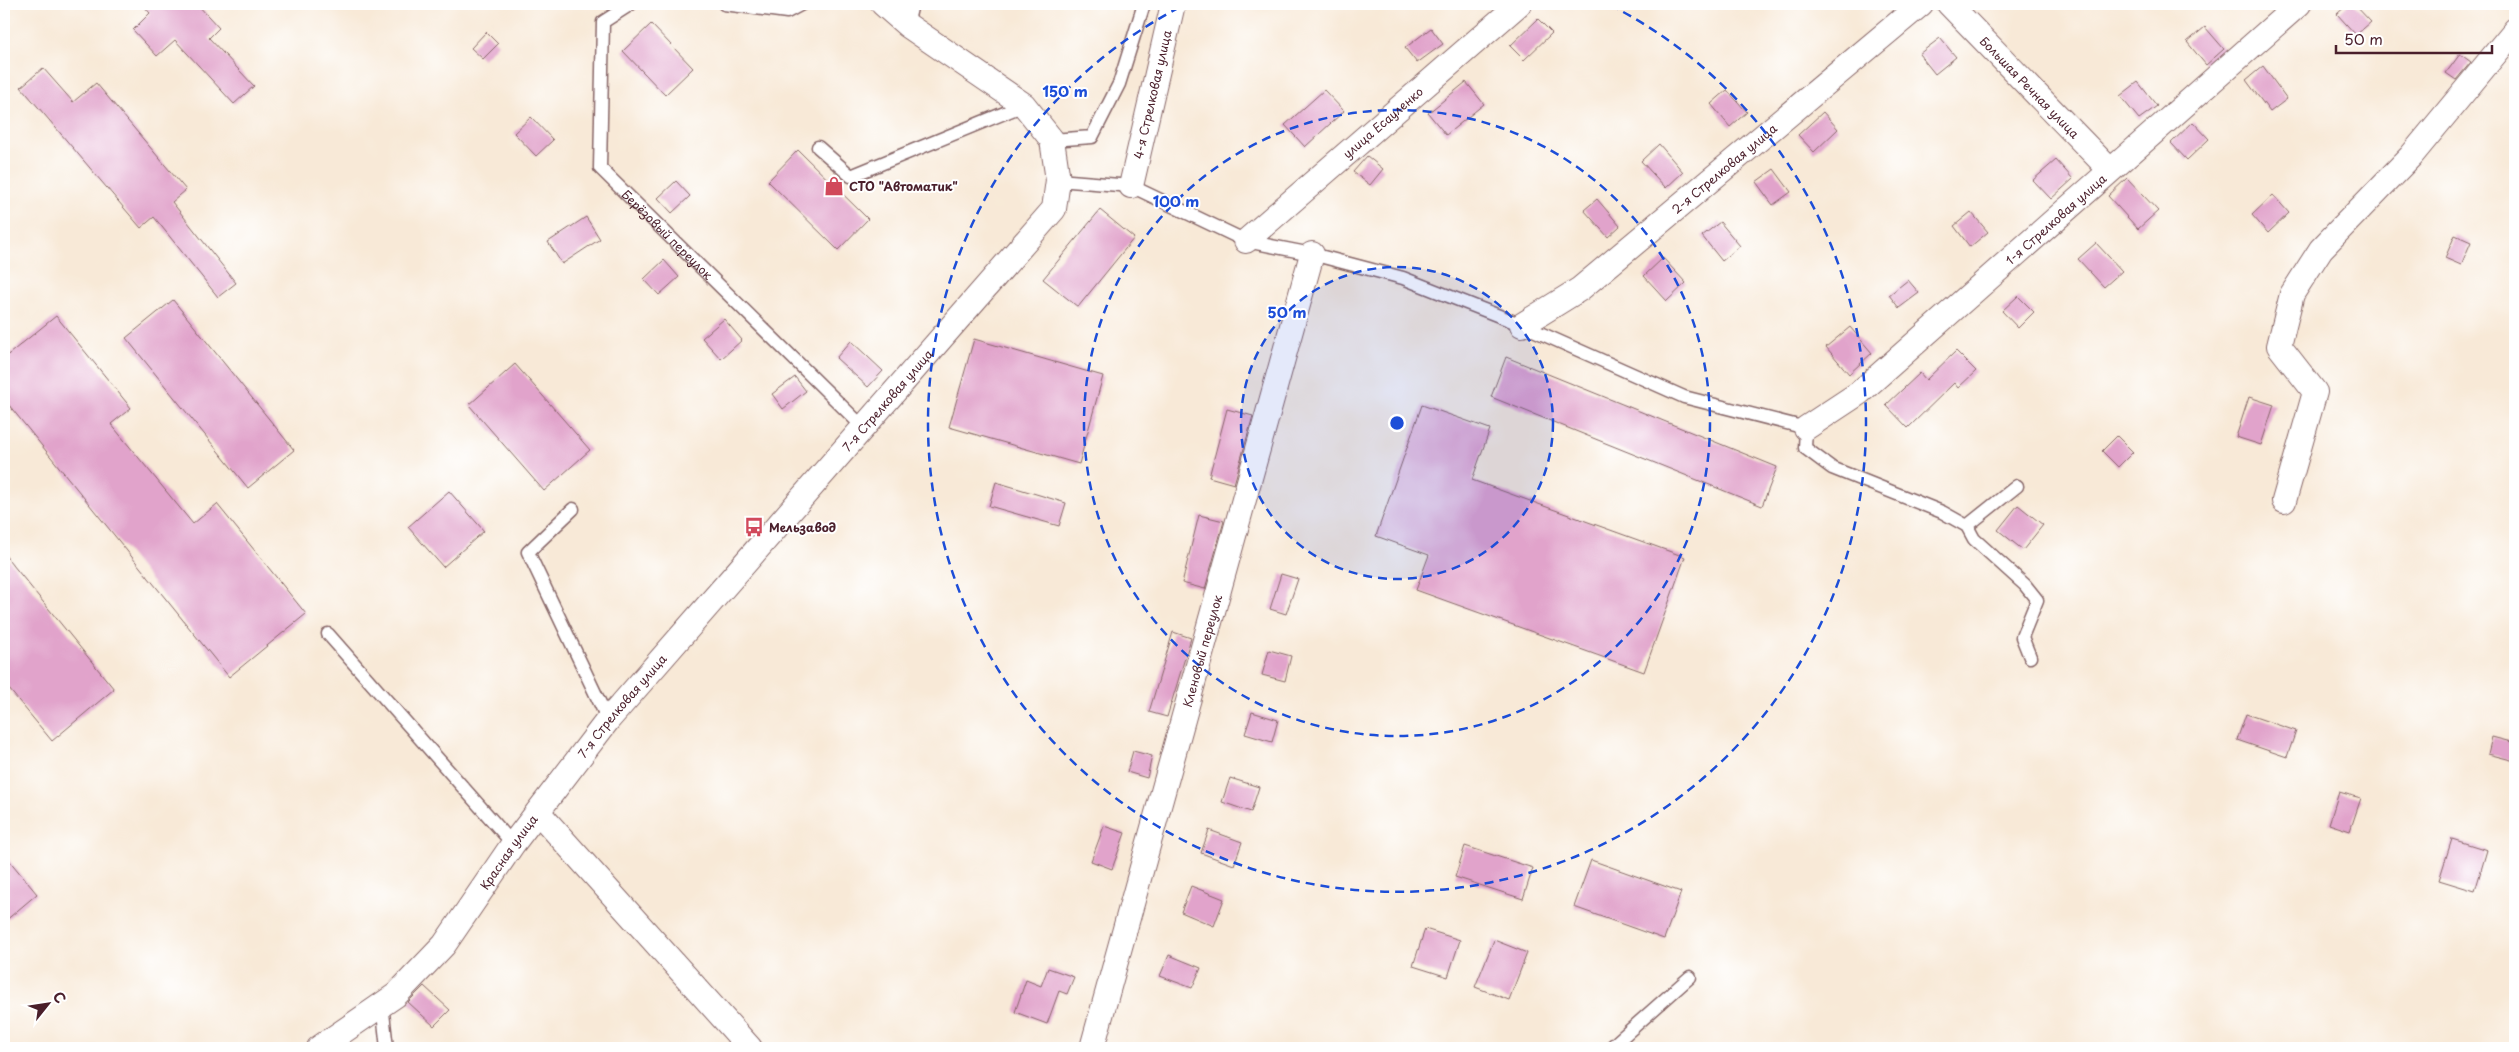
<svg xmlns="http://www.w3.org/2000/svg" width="2519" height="1052" font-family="'Playpen Sans',sans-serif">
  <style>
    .building { fill: #e1a3cb }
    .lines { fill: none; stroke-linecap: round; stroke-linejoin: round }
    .lane-casing { stroke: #876667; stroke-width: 15 }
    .street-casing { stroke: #876667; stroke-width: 26 }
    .lane { stroke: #fff; stroke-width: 12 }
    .street { stroke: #fff; stroke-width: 24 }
    .ring { fill: none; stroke: #1d4ed8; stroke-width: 2.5; stroke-dasharray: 9 6 }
    .labels { text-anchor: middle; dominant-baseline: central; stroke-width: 4; stroke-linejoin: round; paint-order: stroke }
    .street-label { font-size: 12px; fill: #4a1f2b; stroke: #fff }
    .poi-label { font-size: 12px; font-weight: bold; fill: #4a1f2b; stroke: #fff; text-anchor: start }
    .centre { fill: #1d4ed8; stroke: #fff; stroke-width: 2.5 }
    .ring-label { font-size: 15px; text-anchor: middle; font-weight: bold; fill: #1d4ed8; stroke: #fff; stroke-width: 4; stroke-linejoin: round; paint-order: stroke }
  </style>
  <rect width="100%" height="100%" fill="#fff"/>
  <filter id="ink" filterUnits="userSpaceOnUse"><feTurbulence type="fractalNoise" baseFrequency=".02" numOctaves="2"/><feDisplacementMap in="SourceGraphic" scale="10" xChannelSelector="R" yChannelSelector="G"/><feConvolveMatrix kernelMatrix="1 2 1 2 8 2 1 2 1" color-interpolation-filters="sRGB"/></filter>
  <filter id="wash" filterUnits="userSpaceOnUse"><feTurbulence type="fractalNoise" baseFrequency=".0096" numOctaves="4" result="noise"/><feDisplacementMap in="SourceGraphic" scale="20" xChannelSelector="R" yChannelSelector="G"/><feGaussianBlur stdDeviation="1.12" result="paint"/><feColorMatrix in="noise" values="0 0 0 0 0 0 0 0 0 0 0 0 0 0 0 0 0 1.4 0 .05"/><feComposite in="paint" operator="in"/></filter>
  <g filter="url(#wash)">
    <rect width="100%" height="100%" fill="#f8e9d7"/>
    <g id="blocks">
      <g class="building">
        <path d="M142 4H197L219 28 209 38 254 86 234 104 175 40 157 56 133 30 150 13Z"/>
        <path d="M2348 4H2354L2371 22 2356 35 2337 14Z"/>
        <path d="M1538 19 1552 33 1524 60 1510 46Z"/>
        <path d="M651 24 693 68 665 95 623 51Z"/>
        <path d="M2205 27 2224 49 2206 65 2187 42Z"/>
        <path d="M1431 28 1443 44 1417 63 1405 48Z"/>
        <path d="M486 32 498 44 483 59 471 48Z"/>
        <path d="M1940 38 1956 57 1935 74 1919 54Z"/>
        <path d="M2460 54 2471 62 2456 80 2446 73Z"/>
        <path d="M2263 66 2287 99 2270 112 2246 80Z"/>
        <path d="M43 68 73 102 96 83 186 190 172 202 236 283 218 297 154 217 141 228 21 87Z"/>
        <path d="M1466 82 1484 104 1446 135 1428 113Z"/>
        <path d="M2138 82 2157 106 2139 119 2120 96Z"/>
        <path d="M1324 90 1344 111 1305 147 1285 125Z"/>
        <path d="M1727 90 1747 112 1730 127 1711 104Z"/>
        <path d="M1823 112 1838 129 1814 152 1798 135Z"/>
        <path d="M531 117 553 140 536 156 514 133Z"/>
        <path d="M2193 122 2209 139 2187 160 2171 143Z"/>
        <path d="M1659 144 1683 172 1666 188 1641 161Z"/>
        <path d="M798 150 868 219 838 250 768 181Z"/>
        <path d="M1367 156 1383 169 1370 185 1353 172Z"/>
        <path d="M2056 160 2073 179 2051 199 2033 180Z"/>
        <path d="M1774 169 1791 192 1773 205 1756 182Z"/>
        <path d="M2127 178 2158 211 2138 229 2108 196Z"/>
        <path d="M676 181 690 196 672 213 658 198Z"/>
        <path d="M2273 195 2289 213 2268 233 2252 215Z"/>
        <path d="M1597 199 1620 226 1608 237 1584 210Z"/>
        <path d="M1100 210 1134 238 1078 307 1043 279Z"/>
        <path d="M1971 212 1988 232 1970 247 1954 226Z"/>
        <path d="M586 217 600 239 562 264 548 242Z"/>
        <path d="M1720 222 1740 246 1722 261 1702 236Z"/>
        <path d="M2455 235 2471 242 2461 265 2445 258Z"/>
        <path d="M2096 243 2122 271 2104 287 2078 259Z"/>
        <path d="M1663 258 1686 283 1667 301 1644 276Z"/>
        <path d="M664 260 679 277 659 295 644 279Z"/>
        <path d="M1908 280 1919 293 1899 308 1889 295Z"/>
        <path d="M2018 296 2034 312 2018 328 2002 311Z"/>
        <path d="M173 300 294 450 248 488 126 338Z"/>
        <path d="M56 316 131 408 111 424 193 524 217 504 306 614 229 677 4 399V358Z"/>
        <path d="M724 319 742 340 721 359 702 338Z"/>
        <path d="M1850 327 1872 353 1849 374 1826 347Z"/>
        <path d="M974 339 1103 376 1079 464 949 427Z"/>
        <path d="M851 341 883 371 868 387 836 358Z"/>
        <path d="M1956 351 1976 371 1958 388 1954 383 1908 428 1886 405 1920 373 1926 380Z"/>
        <path d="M1506 357 1777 467 1762 506 1491 397Z"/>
        <path d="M515 364 590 450 544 491 469 405Z"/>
        <path d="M795 377 806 391 783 409 772 394Z"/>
        <path d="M2249 397 2274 405 2261 445 2236 437Z"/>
        <path d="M1422 405 1490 429 1472 480 1685 557 1644 672 1416 590 1429 555 1376 536Z"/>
        <path d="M1227 409 1253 416 1234 484 1209 477Z"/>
        <path d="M2117 436 2133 452 2118 467 2102 451Z"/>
        <path d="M996 482 1066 503 1059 526 989 506Z"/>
        <path d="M449 491 484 531 443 567 408 527Z"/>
        <path d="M2018 505 2043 525 2023 550 1998 530Z"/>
        <path d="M1199 515 1224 521 1205 589 1182 583Z"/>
        <path d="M4 554 114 689 52 741 4 683Z"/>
        <path d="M1281 574 1298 579 1286 614 1270 609Z"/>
        <path d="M1173 632 1191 638 1167 717 1149 712Z"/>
        <path d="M1269 650 1291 656 1285 681 1262 675Z"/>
        <path d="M1252 712 1278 720 1272 742 1245 734Z"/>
        <path d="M2246 714 2296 731 2287 757 2237 740Z"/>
        <path d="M2492 737 2515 743V761L2488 754Z"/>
        <path d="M1133 751 1152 756 1147 778 1127 772Z"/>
        <path d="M1230 778 1259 787 1251 812 1222 802Z"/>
        <path d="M2339 792 2361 798 2350 831 2329 824Z"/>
        <path d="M1104 826 1125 833 1112 869 1091 861Z"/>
        <path d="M1209 830 1242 842 1234 865 1201 853Z"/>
        <path d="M2452 839 2487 850 2475 891 2439 880Z"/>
        <path d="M1465 846 1533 868 1523 899 1455 877Z"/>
        <path d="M4 854 37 894 4 922Z"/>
        <path d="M1591 860 1681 892 1664 939 1574 907Z"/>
        <path d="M1191 886 1224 899 1214 926 1181 912Z"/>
        <path d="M1425 929 1460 940 1448 977 1413 966Z"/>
        <path d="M1494 940 1527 953 1509 1000 1475 987Z"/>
        <path d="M1169 955 1201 968 1192 988 1160 976Z"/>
        <path d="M1048 968 1074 977 1067 994 1059 991 1047 1024 1015 1012 1026 980 1041 986Z"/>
        <path d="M424 986 450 1010 434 1026 408 1002Z"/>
      </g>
    </g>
  </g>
  <g filter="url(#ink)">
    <use href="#blocks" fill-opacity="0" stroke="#876667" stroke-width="1"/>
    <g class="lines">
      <defs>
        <g id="lane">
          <path id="s1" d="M631 4 603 22 600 168 863 427"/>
          <path d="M724 4 787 12 802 4"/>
          <path d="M907 25 912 4"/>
          <path d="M1052 140 1092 137 1119 84 1144 4"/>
          <path d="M818 147 851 176 1024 105"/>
          <path d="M1058 180 1131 186 1246 241 1312 254 1403 278 1522 325 1684 397 1806 428 1805 448 1832 468 1942 512 1967 526 1974 539 2025 585 2037 600 2022 637 2030 657"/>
          <path d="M573 509 528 552 608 720"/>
          <path d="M1967 526 2017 486"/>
          <path d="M328 634 513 844"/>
          <path d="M382 1004 387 1048"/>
          <path d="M1610 1048 1690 977"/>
        </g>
        <g id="street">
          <path id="s2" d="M1949 4 2110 170"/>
          <path id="s3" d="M1131 186 1173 4"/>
          <path id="s4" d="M1246 241 1519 4"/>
          <path id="s5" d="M1522 325 1580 289 1921 4"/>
          <path id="s6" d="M1806 428 1859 393 2299 4"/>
          <path d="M2284 501 2315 392 2279 346 2292 294 2321 249 2411 156 2515 30"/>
          <path d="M538 812 750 1048"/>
          <path id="s7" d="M319 1048 396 995 444 945 513 844 608 720 1054 209 1058 180 1052 140 1024 105 907 25 883 4"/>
          <path id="s8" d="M1092 1048 1312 254"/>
        </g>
      </defs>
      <use href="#lane" class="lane-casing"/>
      <use href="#street" class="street-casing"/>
      <use href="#lane" class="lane"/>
      <use href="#street" class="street"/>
    </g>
  </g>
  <circle cx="1397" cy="423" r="156" fill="#1d4ed8" fill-opacity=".12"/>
  <g class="ring">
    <circle cx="1397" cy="423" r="156"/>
    <circle cx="1397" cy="423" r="313"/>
    <path d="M1610 5A469 469 0 1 1 1184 5"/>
  </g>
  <defs>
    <symbol id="shop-bare" viewBox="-9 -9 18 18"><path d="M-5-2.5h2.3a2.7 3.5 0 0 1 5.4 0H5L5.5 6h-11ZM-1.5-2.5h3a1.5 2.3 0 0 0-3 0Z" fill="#d1495b" stroke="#fff" stroke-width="2.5" paint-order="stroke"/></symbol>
    <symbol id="bus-bare" viewBox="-9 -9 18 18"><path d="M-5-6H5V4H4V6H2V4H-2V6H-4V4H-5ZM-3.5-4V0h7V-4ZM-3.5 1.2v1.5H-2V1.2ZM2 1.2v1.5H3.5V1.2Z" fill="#d1495b" stroke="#fff" stroke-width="2.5" paint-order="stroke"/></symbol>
  </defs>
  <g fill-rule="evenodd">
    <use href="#shop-bare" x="820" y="172" width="28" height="28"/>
    <use href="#bus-bare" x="740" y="513" width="28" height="28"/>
  </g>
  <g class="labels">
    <g class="street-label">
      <text stroke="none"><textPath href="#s2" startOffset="116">Большая Речная улица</textPath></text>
      <text stroke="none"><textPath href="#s3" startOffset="94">4-я Стрелковая улица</textPath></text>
      <text stroke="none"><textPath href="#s4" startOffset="181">улица Есауленко</textPath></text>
      <text stroke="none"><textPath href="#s5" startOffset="256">2-я Стрелковая улица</textPath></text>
      <text stroke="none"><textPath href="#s6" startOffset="326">1-я Стрелковая улица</textPath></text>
      <text stroke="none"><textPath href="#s1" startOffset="274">Берёзовый переулок</textPath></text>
      <text stroke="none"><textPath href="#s7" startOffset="866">7-я Стрелковая улица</textPath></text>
      <text stroke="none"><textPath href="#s8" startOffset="412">Кленовый переулок</textPath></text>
      <text stroke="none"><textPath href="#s7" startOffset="461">7-я Стрелковая улица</textPath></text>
      <text stroke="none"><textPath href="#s7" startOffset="276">Красная улица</textPath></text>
    </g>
    <g class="poi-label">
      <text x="849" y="186">СТО "Автоматик"</text>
      <text x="769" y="527">Мельзавод</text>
    </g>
  </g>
  <circle cx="1397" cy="423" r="8" class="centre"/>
  <g class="ring-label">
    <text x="1065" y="97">150 m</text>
    <text x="1176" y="207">100 m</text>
    <text x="1287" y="318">50 m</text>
  </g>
  <rect width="2519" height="1052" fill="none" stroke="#fff" stroke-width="20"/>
  <g transform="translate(48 1004) rotate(60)" stroke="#ffffff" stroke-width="4" paint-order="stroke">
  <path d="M0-4L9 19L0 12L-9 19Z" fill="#4a1f2b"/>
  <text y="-8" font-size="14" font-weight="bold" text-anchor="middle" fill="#4a1f2b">С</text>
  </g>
  <path d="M2336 45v8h156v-8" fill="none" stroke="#4a1f2b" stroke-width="2.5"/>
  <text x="2344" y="45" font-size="15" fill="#4a1f2b" stroke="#ffffff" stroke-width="4" paint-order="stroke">50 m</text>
</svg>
